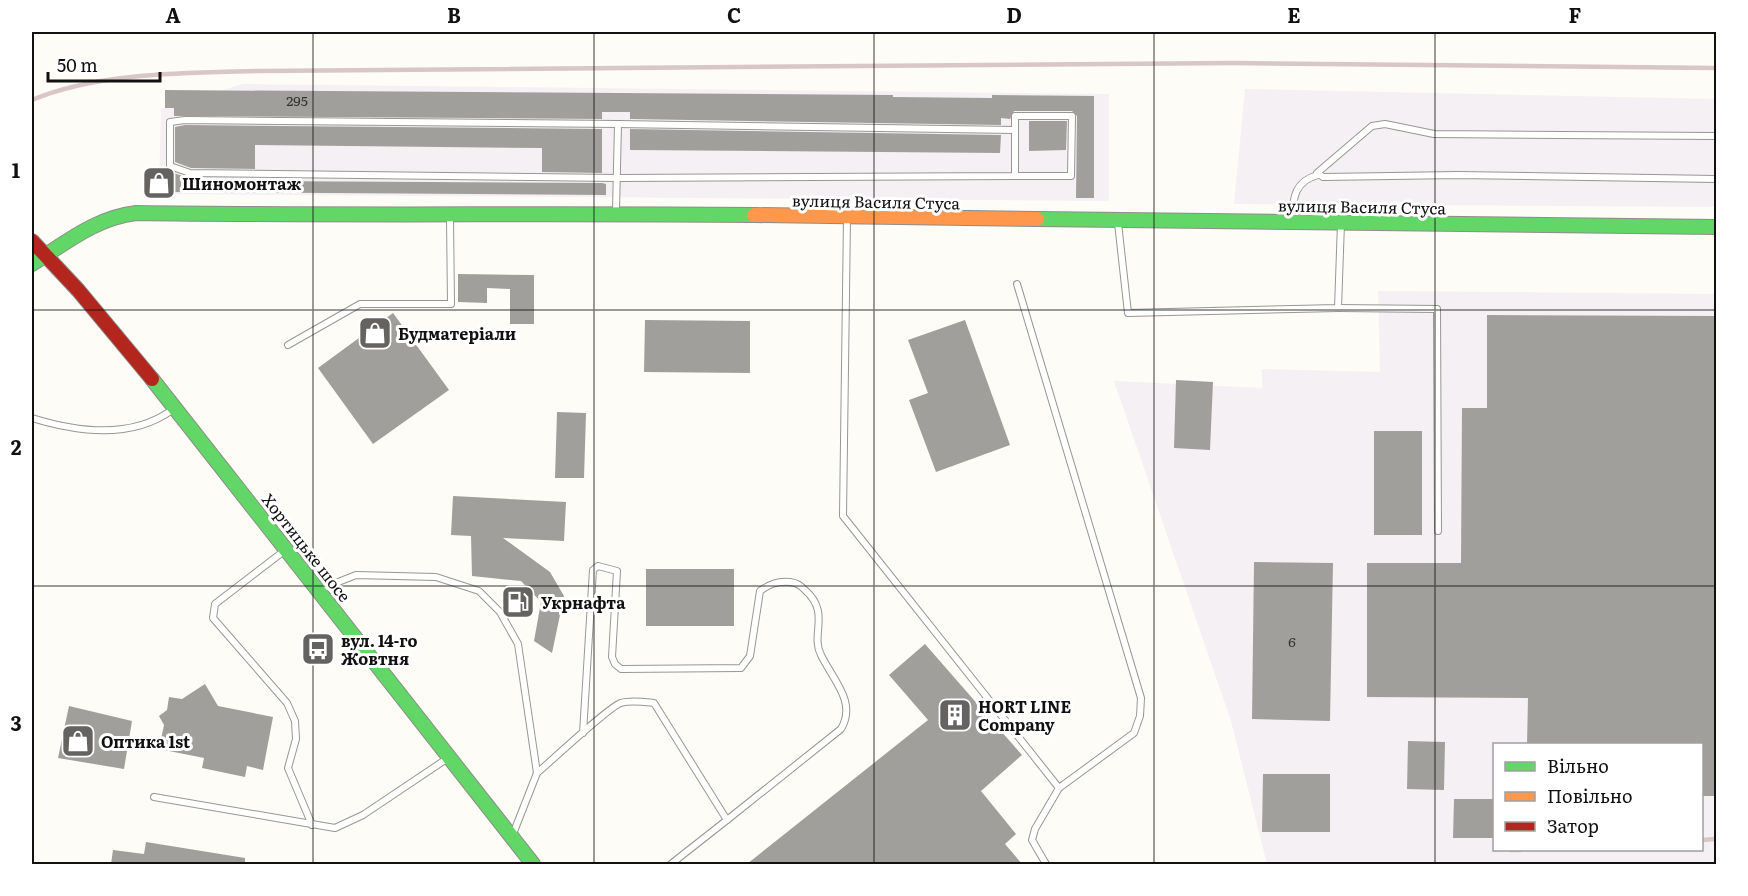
<svg xmlns="http://www.w3.org/2000/svg" width="1748" height="896" font-family="Literata,serif">
  <style>
    .industrial { fill: #f5f0f3; fill-rule: evenodd }
    .building { fill: #a19f9c }
    .lines { fill: none; stroke-linecap: round; stroke-linejoin: round }
    .lane-casing { stroke: #979795; stroke-width: 8 }
    .fast-casing { stroke: #8e8d8b; stroke-width: 16 }
    .slow-casing { stroke: #8e8d8b; stroke-width: 16 }
    .jam-casing { stroke: #8e8d8b; stroke-width: 16 }
    .lane { stroke: #fffffe; stroke-width: 6 }
    .fast { stroke: #63d668; stroke-width: 14 }
    .slow { stroke: #ff974d; stroke-width: 14 }
    .jam { stroke: #b3261e; stroke-width: 14 }
    .rail { stroke: #d9c6c7; stroke-width: 4.5 }
    .grid { fill: none; stroke: #111; stroke-width: 1.5; stroke-opacity: 0.55 }
    .labels { text-anchor: middle; dominant-baseline: central; stroke-width: 6; stroke-linejoin: round; paint-order: stroke }
    .number-label { font-size: 14px; fill: #353434 }
    .poi-label { font-size: 16px; font-weight: bold; fill: #111; stroke: #fff; text-anchor: start }
    .street-label { font-size: 16px; fill: #111; stroke: #fff }
    .neatline { fill: none; stroke: #111; stroke-width: 2 }
    .grid-label { font-size: 20px; text-anchor: middle; font-weight: bold; fill: #111 }
  </style>
  <rect width="100%" height="100%" fill="#fdfcf7"/>
  <g class="industrial">
    <path d="M243 84 1109 94V201L159 194 161 109Z"/>
    <path d="M1245 89 1716 99V207L1234 204Z"/>
    <path d="M1378 291 1716 294V864H1267L1231 721 1114 381 1262 388V369L1380 372ZM1494 744H1702V850H1494Z"/>
  </g>
  <g class="building">
    <path d="M165 90 893 95V97L992 98V95L1094 96V198H1076L1077 116 1072 111H1014L1010 119 1001 118V125L630 119V112H602V119L174 116V108H165Z"/>
    <path d="M1029 121H1067L1066 150 1029 151Z"/>
    <path d="M185 125 602 129V173L542 172V148L255 145V169L191 168 175 162V127Z"/>
    <path d="M630 129 1001 135 1000 153 630 150Z"/>
    <path d="M173 173 190 178 255 179V181L602 183 606 184V195L164 192V181H173Z"/>
    <path d="M458 274 534 275V324H510V289L487 288V303L458 302Z"/>
    <path d="M393 313 449 390 373 444 318 368Z"/>
    <path d="M1487 315 1716 316V796H1701V744H1527L1528 698 1367 697V563H1461L1462 408H1487Z"/>
    <path d="M645 320 750 321V373L644 372Z"/>
    <path d="M965 320 1010 445 936 472 909 400 928 393 908 340Z"/>
    <path d="M1176 380 1213 382 1210 450 1174 448Z"/>
    <path d="M557 412 586 413 584 478H555Z"/>
    <rect x="1374" y="431" width="48" height="104"/>
    <path d="M453 496 566 502 564 541 503 538 550 572 564 596 552 653 534 641 541 602 521 581 472 576 471 536 451 535Z"/>
    <path d="M1254 562 1333 563 1330 721 1252 719Z"/>
    <rect x="646" y="569" width="88" height="57"/>
    <path d="M925 644 1022 755 981 791 1016 834 1005 844 1022 864H747L928 720 889 675Z"/>
    <path d="M205 684 218 706 273 717 263 770 247 766 245 777 202 768 204 758 159 749 164 725 159 716 167 710 169 697 182 699Z"/>
    <path d="M69 706 132 721 124 769 58 758Z"/>
    <path d="M1408 741 1445 742 1444 790 1407 789Z"/>
    <path d="M1263 774H1330V832H1262Z"/>
    <path d="M1454 799H1494V838H1453Z"/>
    <path d="M146 842 245 858V864H111L113 850 144 854Z"/>
  </g>
  <g class="lines">
    <defs>
      <g id="lane">
        <path d="M618 124 1015 130"/>
        <path d="M1716 136 1434 134 1385 124 1372 126 1317 173 1323 177 1458 175 1716 179"/>
        <path d="M616 210 618 124 185 120 170 122V166L190 173 617 178 1015 176H1071L1072 116H1015V176"/>
        <path d="M847 218 843 516 1059 788"/>
        <path d="M1292 218C1293 197 1295 181 1318 175"/>
        <path d="M1118 223 1128 313 1338 308 1341 223"/>
        <path d="M1017 284 1141 698 1140 716 1134 733 1059 788 1035 829 1032 840 1046 864"/>
        <path d="M1338 308 1437 309 1438 531"/>
        <path d="M288 345 360 304H451L450 218"/>
        <path d="M32 418C77 432 132 439 172 410"/>
        <path d="M284 551 215 604 213 618 287 703 295 721 296 739 288 768 312 825"/>
        <path d="M323 588 356 575 436 577 479 591 500 612 518 644 537 773 513 834"/>
        <path d="M537 773C550 762 611 705 621 703 631 700 644 702 654 703L727 820 841 729C857 702 833 680 821 655 810 634 831 613 805 590 800 585 797 583 790 582 777 581 770 584 760 591L750 656 741 668 621 669 615 664 612 657 617 571 598 566 593 570 583 733"/>
        <path d="M154 797 335 828 363 815 448 758"/>
        <path d="M671 864 727 820"/>
      </g>
      <g id="fast">
        <path d="M1037 219 1716 227"/>
        <path d="M32 264C66 243 95 218 136 213 342 216 548 213 754 215"/>
        <path d="M152 379 533 864"/>
      </g>
      <path id="slow" d="M754 215 1037 219"/>
      <path id="jam" d="M32 241 78 290 152 379"/>
    </defs>
    <use href="#lane" class="lane-casing"/>
    <use href="#fast" class="fast-casing"/>
    <use href="#slow" class="slow-casing"/>
    <use href="#jam" class="jam-casing"/>
    <use href="#lane" class="lane"/>
    <use href="#fast" class="fast"/>
    <use href="#slow" class="slow"/>
    <use href="#jam" class="jam"/>
    <g class="rail">
      <path d="M32 100C98 72 187 73 258 71L1233 63 1716 68"/>
      <path d="M1702 840 1716 839"/>
      <path d="M1511 850H1520"/>
    </g>
  </g>
  <path class="grid" d="M313 32V864M594 32V864M874 32V864M1154 32V864M1435 32V864M32 310H1716M32 586H1716"/>
  <defs>
    <symbol id="shop-square" viewBox="-11 -11 22 22"><rect x="-9" y="-9" width="18" height="18" rx="4" fill="#646362" stroke="#fff"/><path d="M-5-2.5h2.3a2.7 3.5 0 0 1 5.4 0H5L5.5 6h-11ZM-1.5-2.5h3a1.5 2.3 0 0 0-3 0Z" fill="#fff"/></symbol>
    <symbol id="fuel-square" viewBox="-11 -11 22 22"><rect x="-9" y="-9" width="18" height="18" rx="4" fill="#646362" stroke="#fff"/><path d="M-5.5-6h7V0h2V4h1.3V-2.5L3-4.5l.8-.8L6-3V5H2.5V1h-1V6h-7ZM-4.2-4.7v3.2H.2V-4.7Z" fill="#fff"/></symbol>
    <symbol id="bus-square" viewBox="-11 -11 22 22"><rect x="-9" y="-9" width="18" height="18" rx="4" fill="#646362" stroke="#fff"/><path d="M-5-6H5V4H4V6H2V4H-2V6H-4V4H-5ZM-3.5-4V0h7V-4ZM-3.5 1.2v1.5H-2V1.2ZM2 1.2v1.5H3.5V1.2Z" fill="#fff"/></symbol>
    <symbol id="building-square" viewBox="-11 -11 22 22"><rect x="-9" y="-9" width="18" height="18" rx="4" fill="#646362" stroke="#fff"/><path d="M-4-6H4V6H1V3H-1V6H-4ZM-2.5-4.3h1.7v1.8h-1.7ZM.8-4.3h1.7v1.8H.8ZM-2.5-1h1.7V.8h-1.7ZM.8-1h1.7V.8H.8Z" fill="#fff"/></symbol>
  </defs>
  <g fill-rule="evenodd">
    <use href="#shop-square" x="140" y="164" width="38" height="38"/>
    <use href="#shop-square" x="356" y="314" width="38" height="38"/>
    <use href="#fuel-square" x="499" y="583" width="38" height="38"/>
    <use href="#bus-square" x="299" y="630" width="38" height="38"/>
    <use href="#building-square" x="936" y="696" width="38" height="38"/>
    <use href="#shop-square" x="59" y="722" width="38" height="38"/>
  </g>
  <g class="labels">
    <g class="number-label">
      <text x="297" y="100">295</text>
      <text x="1292" y="641">6</text>
    </g>
    <g class="poi-label">
      <text x="182" y="183">Шиномонтаж</text>
      <text x="398" y="333">Будматеріали</text>
      <text x="541" y="602">Укрнафта</text>
      <text x="341" y="640">вул. 14-го<tspan x="341" dy="18">Жовтня</tspan></text>
      <text x="978" y="706">HORT LINE<tspan x="978" dy="18">Company</tspan></text>
      <text x="101" y="741">Оптика 1st</text>
    </g>
    <g class="street-label">
      <text transform="translate(876 201) rotate(1)">вулиця Василя Стуса</text>
      <text transform="translate(1362 206) rotate(1)">вулиця Василя Стуса</text>
      <text transform="translate(307 547) rotate(52)">Хортицьке шосе</text>
    </g>
  </g>
  <rect width="1748" height="896" fill="none" stroke="#ffffff" stroke-width="66"/>
  <rect x="1493" y="743" width="210" height="108" fill="#ffffff" stroke="#a0a0a0" stroke-width="1.5"/>
  <rect x="1505" y="762" width="30" height="9" fill="#63d668" stroke="#a0a0a0" stroke-width="1.5"/>
  <text x="1547" y="773" font-size="18" fill="#111111">Вільно</text>
  <rect x="1505" y="792" width="30" height="9" fill="#ff974d" stroke="#a0a0a0" stroke-width="1.5"/>
  <text x="1547" y="803" font-size="18" fill="#111111">Повільно</text>
  <rect x="1505" y="822" width="30" height="9" fill="#b3261e" stroke="#a0a0a0" stroke-width="1.5"/>
  <text x="1547" y="833" font-size="18" fill="#111111">Затор</text>
  <path d="M48 72v9h112v-9" fill="none" stroke="#111111" stroke-width="3"/>
  <text x="57" y="72" font-size="18" fill="#111111" stroke="#ffffff" stroke-width="4.5" paint-order="stroke">50 m</text>
  <rect x="33" y="33" width="1682" height="830" class="neatline"/>
  <g class="grid-label">
    <text x="173" y="23">A</text>
    <text x="454" y="23">B</text>
    <text x="734" y="23">C</text>
    <text x="1014" y="23">D</text>
    <text x="1294" y="23">E</text>
    <text x="1575" y="23">F</text>
    <text x="16" y="178">1</text>
    <text x="16" y="455">2</text>
    <text x="16" y="731">3</text>
  </g>
</svg>
